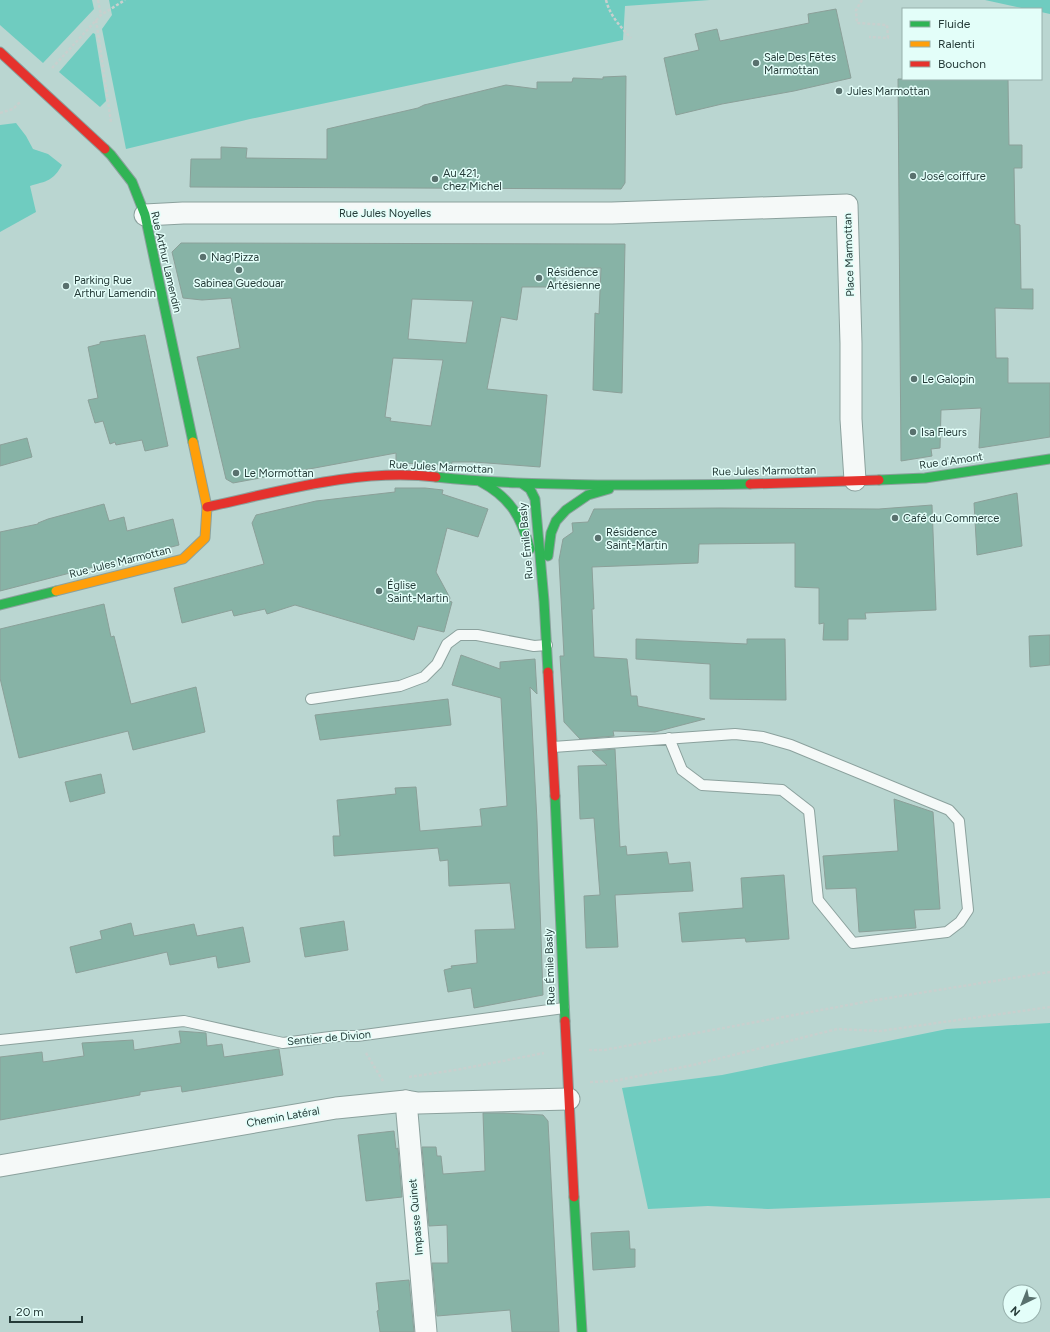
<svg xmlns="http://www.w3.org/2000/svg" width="1050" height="1332" font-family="Figtree,sans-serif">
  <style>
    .green { fill: #6fccc0 }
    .building { fill: #87b3a6; stroke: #8ba099; fill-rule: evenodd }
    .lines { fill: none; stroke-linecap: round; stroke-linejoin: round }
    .lane-casing { stroke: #8ba19d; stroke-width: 12 }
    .street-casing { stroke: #8ba19d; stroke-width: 23 }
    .fast-casing { stroke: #8ba19d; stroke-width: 11 }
    .slow-casing { stroke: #8ba19d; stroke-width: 11 }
    .jam-casing { stroke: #8ba19d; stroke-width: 11 }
    .path { stroke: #c8d0ce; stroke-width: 2.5; stroke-dasharray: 3 2; stroke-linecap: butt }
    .lane { stroke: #f5f9f8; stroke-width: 10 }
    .street { stroke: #f5f9f8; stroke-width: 21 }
    .fast { stroke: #30b455; stroke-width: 9 }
    .slow { stroke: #ff9f0a; stroke-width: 9 }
    .jam { stroke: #e5322d; stroke-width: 9 }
    .poi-dot { fill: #59716e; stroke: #e3fef9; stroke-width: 1.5 }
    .labels { text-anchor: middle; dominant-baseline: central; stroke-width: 3; stroke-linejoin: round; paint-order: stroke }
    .poi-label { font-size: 11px; fill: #253b38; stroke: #e3fef9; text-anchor: start }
    .street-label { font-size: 11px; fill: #253b38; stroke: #e3fef9 }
  </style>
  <rect width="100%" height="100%" fill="#bad6d1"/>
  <g class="green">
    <path d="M0 0H92L94 9 43 63 0 25Z"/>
    <path d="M109 0H710L625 6 623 40 250 119 126 149 102 29 112 15Z"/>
    <path d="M985 0H1050V14L1041 12V9H1026Z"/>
    <path d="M93 33 95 34 106 101 100 107 59 72Z"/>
    <path d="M16 123 26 136 33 149 48 154 62 165C53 181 47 181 30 186L36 212 0 232V125Z"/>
    <path d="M1050 1023V1198L768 1209 708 1206 648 1209 622 1088 722 1075 947 1029Z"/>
  </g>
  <g class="building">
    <path d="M836 9 851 78 794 91 722 104 676 115 664 58 699 50 695 34 717 29 720 41 809 23 808 14Z"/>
    <path d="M626 76 625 183 621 189 190 187 191 159H221V147L247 148 246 158 327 159V129L418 108 424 105 506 85 537 89V82H572L573 78 603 79V77Z"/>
    <path d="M898 79H1008L1009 145H1022V168H1014L1015 224 1020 225 1021 289H1033V309L995 308 996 358H1008V383H1050V437L979 448 981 408 941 410 940 448 931 449 932 456 901 461Z"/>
    <path d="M181 243 625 244 622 393 593 390 595 313 599 314 601 268H556L555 287H522L517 320 501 317 487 389 547 395 540 467 474 462H452L451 466 426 464 396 463V453L233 483 226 479 197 357 240 348 231 298 202 300 183 298 172 252ZM412 299 473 301 466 343 408 339ZM393 358 443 360 431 426 390 421 391 418 385 417Z"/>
    <path d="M145 335 168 446 145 451 142 440 116 445 115 442 110 444 103 421 95 423 88 400 98 398 88 347 100 344V342Z"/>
    <path d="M27 438 32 457 0 466V445Z"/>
    <path d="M395 488H425L443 490 442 494 488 509 478 537 447 528 436 572 450 598 449 601 452 602 444 632 418 626 414 640 295 605 267 614 265 609 234 616 232 610 182 623 174 588 264 564 252 523 256 515 316 501 395 492Z"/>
    <path d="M1017 493 1022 546 977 555 974 503Z"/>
    <path d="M104 504 109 521 124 517 127 531 173 519 179 545 0 591V532L38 524V523L48 519Z"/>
    <path d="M932 505 936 610 865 613 866 619H848V640H823L824 623 819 624V588L795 587V543L699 544 698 563 592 567 594 609H592L594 657 627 659 631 696H637L638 706 705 719 655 732 613 731 614 736 580 739 564 722 560 656H564L559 560 563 539 573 532 572 523 588 522 594 509 720 508 879 509Z"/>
    <path d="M104 604 111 637 114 636 131 704 196 687 205 732 133 750 128 731 19 758 0 678V629Z"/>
    <path d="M1050 635V665L1030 667 1029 636Z"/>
    <path d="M636 639 747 644V639H785L786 700 710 699V664L636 659Z"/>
    <path d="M461 655 500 669V662L535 659 537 694 530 687 537 821 543 995 474 1008 471 988 448 992 444 970 452 968 451 966 477 963 475 930 515 929 510 883 449 886 448 860 440 861 438 848 334 856 333 836H340L337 800 396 794 395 788 416 787 420 831 482 826 480 809 507 806 501 698 452 685Z"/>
    <path d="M448 699 451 725 320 740 315 715Z"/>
    <path d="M615 749 620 847 626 846 627 855 667 852 669 864 690 862 693 891 615 895 618 947 586 948 584 896 600 895 594 818 580 819 578 766 607 765 592 751Z"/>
    <path d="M101 774 105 793 70 802 65 782Z"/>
    <path d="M894 799 933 812 940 909 914 910 916 928 859 932 856 888 826 889 823 856 898 851Z"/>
    <path d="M784 875 789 939 746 942 745 938 682 942 679 913 743 908 741 878Z"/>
    <path d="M344 921 348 950 305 957 300 928Z"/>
    <path d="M131 923 134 936 194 924 197 936 243 927 250 962 218 968 216 956 170 965 167 952 76 973 70 947 102 939 100 931Z"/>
    <path d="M179 1031 206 1033 207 1046 222 1044 224 1057 279 1049 283 1075 182 1092 181 1086 140 1092V1095L0 1120V1057L42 1052 43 1062 84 1056 82 1043 133 1040 134 1050 181 1043Z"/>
    <path d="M483 1113H503L543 1115 548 1121 559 1332H512L510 1310 437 1316 432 1263H448L447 1225 429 1226 422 1147H436L437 1156H441L443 1174 485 1171Z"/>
    <path d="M394 1131 396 1149 398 1148 402 1197 366 1201 358 1135Z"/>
    <path d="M629 1231 630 1249H635V1267L593 1270 591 1233Z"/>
    <path d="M409 1280 414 1332H380L377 1311 379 1310 376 1283Z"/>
  </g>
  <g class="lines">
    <defs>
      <g id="lane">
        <path d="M311 699 400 686 424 677 437 664 447 644 459 635H477L534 646 547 645"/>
        <path d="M553 747 735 734 763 737 791 745 949 810 959 821 968 910 960 922 947 932 853 943 818 900 809 811 782 790 702 785 682 770 669 738"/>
        <path d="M0 1040 184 1021 283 1043 338 1036H357L564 1008"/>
      </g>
      <g id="street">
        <path d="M145 215 183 213H612L847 205 851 343V419L855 480"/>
        <path d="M406 1101 426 1332"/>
        <path d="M0 1166 336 1108 406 1101 418 1103 569 1099"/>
      </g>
      <g id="fast">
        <path d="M105 149 111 155 132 182 145 215 193 442"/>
        <path d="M436 477C490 483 543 484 597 485 648 485 699 485 750 484"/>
        <path d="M879 480 925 478 1050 459"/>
        <path d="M481 482C511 498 521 517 530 549"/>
        <path d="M523 484 530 489 535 499 544 601 548 672"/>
        <path d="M548 556 551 533 556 521 566 510 588 495 609 489"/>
        <path d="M0 605 56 591"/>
        <path d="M555 796 565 1021"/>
        <path d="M574 1197 582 1332"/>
      </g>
      <path id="slow" d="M56 591 183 559 205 538 207 507 193 442"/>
      <g id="jam">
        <path d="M0 52 105 149"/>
        <path d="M750 484 879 480"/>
        <path d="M207 507C282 491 358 468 436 477"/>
        <path d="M548 672 555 796"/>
        <path d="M565 1021 574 1197"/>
      </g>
    </defs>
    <use href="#lane" class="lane-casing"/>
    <use href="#street" class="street-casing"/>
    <use href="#fast" class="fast-casing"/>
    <use href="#slow" class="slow-casing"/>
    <use href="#jam" class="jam-casing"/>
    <g class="path">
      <path d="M98 0 101 15"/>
      <path d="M606 0C610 16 620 26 631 38"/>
      <path d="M862 0 856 10 857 23 887 25 888 38 869 37"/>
      <path d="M96 20 111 122"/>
      <path d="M52 68 101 15 125 0"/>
      <path d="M0 113 13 109 20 102"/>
      <path d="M589 1050H604L870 1001 1050 972"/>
      <path d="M366 1053 383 1081"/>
      <path d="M409 1077 461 1069 544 1053"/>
      <path d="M590 1082 614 1081 693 1065 837 1029 880 1031 1050 1007"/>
    </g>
    <use href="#lane" class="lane"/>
    <use href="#street" class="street"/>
    <use href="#fast" class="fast"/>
    <use href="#slow" class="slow"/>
    <use href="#jam" class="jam"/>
  </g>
  <g class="poi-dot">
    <circle cx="756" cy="63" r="4"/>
    <circle cx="839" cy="91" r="4"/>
    <circle cx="913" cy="176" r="4"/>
    <circle cx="435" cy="179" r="4"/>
    <circle cx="203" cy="257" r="4"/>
    <circle cx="239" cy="270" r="4"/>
    <circle cx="539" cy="278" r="4"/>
    <circle cx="66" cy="286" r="4"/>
    <circle cx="914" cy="379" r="4"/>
    <circle cx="913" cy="432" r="4"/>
    <circle cx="236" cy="473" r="4"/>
    <circle cx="895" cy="518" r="4"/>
    <circle cx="598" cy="538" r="4"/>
    <circle cx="379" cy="591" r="4"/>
  </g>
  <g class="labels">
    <g class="poi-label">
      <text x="764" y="57">Sale Des Fêtes<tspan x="764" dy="13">Marmottan</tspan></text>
      <text x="847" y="91">Jules Marmottan</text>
      <text x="443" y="173">Au 421,<tspan x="443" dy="13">chez Michel</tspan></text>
      <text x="921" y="176">José coiffure</text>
      <text x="211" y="257">Nag'Pizza</text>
      <text x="547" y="272">Résidence<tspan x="547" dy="13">Artésienne</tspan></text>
      <text x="74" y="280">Parking Rue<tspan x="74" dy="13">Arthur Lamendin</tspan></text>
      <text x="239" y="283" text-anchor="middle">Sabinea Guedouar</text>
      <text x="922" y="379">Le Galopin</text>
      <text x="921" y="432">Isa Fleurs</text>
      <text x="244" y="473">Le Mormottan</text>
      <text x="903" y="518">Café du Commerce</text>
      <text x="606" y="532">Résidence<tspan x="606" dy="13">Saint-Martin</tspan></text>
      <text x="387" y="585">Église<tspan x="387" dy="13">Saint-Martin</tspan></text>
    </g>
    <g class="street-label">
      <text x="385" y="213">Rue Jules Noyelles</text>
      <text transform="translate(849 255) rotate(-92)">Place Marmottan</text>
      <text transform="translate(166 262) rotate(77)">Rue Arthur Lamendin</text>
      <text transform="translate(951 461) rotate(-8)">Rue d'Amont</text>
      <text transform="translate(441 467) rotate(3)">Rue Jules Marmottan</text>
      <text transform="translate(764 471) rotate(-1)">Rue Jules Marmottan</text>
      <text transform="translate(526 541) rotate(-95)">Rue Émile Basly</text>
      <text transform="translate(120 562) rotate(-14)">Rue Jules Marmottan</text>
      <text transform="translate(550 967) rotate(-92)">Rue Émile Basly</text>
      <text transform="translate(329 1038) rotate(-5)">Sentier de Divion</text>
      <text transform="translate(283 1117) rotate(-10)">Chemin Latéral</text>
      <text transform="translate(416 1217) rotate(-95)">Impasse Quinet</text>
    </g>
  </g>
  <rect x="902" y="8" width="140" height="72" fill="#e3fef9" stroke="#97b0ac"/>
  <rect x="910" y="21" width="20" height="6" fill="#30b455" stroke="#97b0ac"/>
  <text x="938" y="28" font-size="12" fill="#253b38">Fluide</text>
  <rect x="910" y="41" width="20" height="6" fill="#ff9f0a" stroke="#97b0ac"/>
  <text x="938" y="48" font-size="12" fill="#253b38">Ralenti</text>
  <rect x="910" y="61" width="20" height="6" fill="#e5322d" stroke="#97b0ac"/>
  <text x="938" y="68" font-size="12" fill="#253b38">Bouchon</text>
  <g transform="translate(1022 1304) rotate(223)"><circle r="19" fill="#e3fef9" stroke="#97b0ac"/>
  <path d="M0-3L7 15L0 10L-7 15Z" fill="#59716e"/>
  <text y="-6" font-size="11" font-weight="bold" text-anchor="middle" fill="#253b38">N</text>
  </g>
  <path d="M10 1316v6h72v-6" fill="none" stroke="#253b38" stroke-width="2"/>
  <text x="16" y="1316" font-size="12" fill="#253b38" stroke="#e3fef9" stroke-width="3" paint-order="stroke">20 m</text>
</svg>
